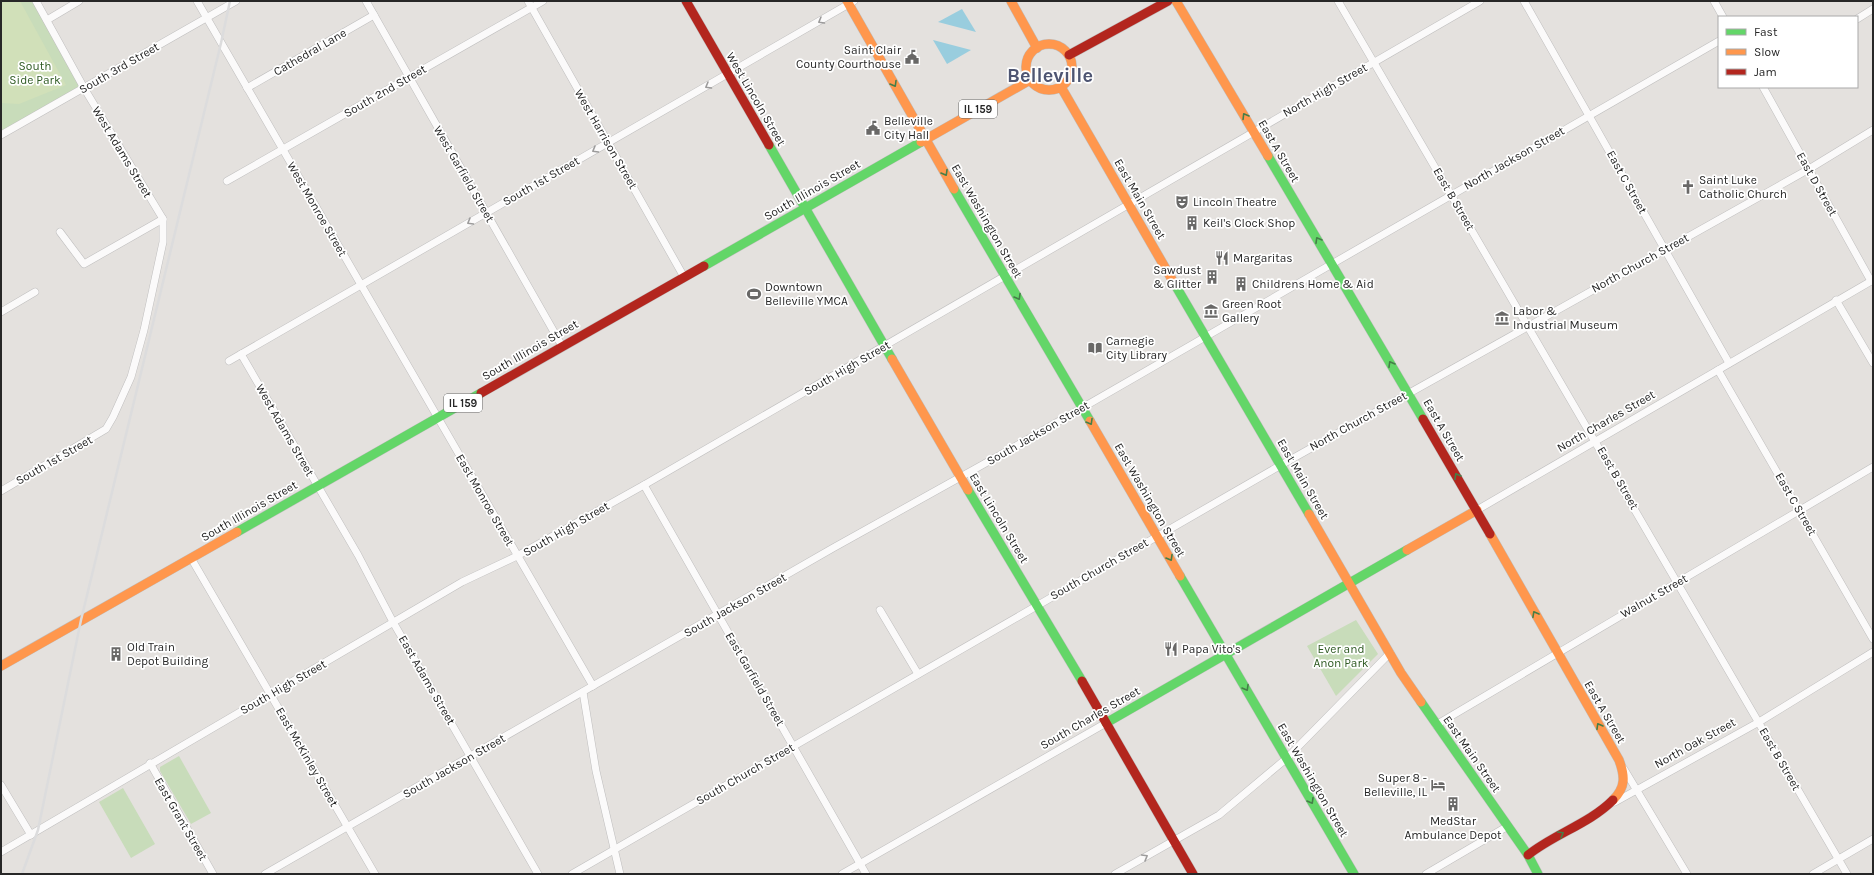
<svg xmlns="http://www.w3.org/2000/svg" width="1874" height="875" font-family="Karla,sans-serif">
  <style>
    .green { fill: #c8dcba }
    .pitch { fill: #d1e0b9 }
    .water { fill: #99cdde }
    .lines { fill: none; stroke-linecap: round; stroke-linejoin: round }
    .street-casing { stroke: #bfbebe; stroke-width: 8 }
    .fast-casing { stroke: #bfbebe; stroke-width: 10 }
    .slow-casing { stroke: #bfbebe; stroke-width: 10 }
    .jam-casing { stroke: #bfbebe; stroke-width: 10 }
    .street { stroke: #fbfafa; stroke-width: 7 }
    .fast { stroke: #63d668; stroke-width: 9 }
    .slow { stroke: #ff974d; stroke-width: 9 }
    .jam { stroke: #b3261e; stroke-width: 9 }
    .rail { stroke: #dcdcdd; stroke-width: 2.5 }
    .oneway { stroke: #9c9b9b }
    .oneway2 { stroke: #457e48 }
    .labels { text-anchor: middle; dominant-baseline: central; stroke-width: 3.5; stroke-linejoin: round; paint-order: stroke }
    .shield { fill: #fff; stroke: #686868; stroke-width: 1 }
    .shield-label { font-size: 11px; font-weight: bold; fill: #272727 }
    .poi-label { font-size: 12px; fill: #272727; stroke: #fff; text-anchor: start }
    .street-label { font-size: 12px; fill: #272727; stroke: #fff }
    .park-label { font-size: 12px; fill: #2e5a22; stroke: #fff }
    .town-label { font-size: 20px; font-weight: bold; fill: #4e5572; stroke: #fff }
  </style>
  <rect width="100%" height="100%" fill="#e4e1de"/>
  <g class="green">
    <path d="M1 1H35L83 85 1 134Z"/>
    <path d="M1356 620 1378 654 1336 696 1307 646Z"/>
    <path d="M179 756 211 813 191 824 160 771V767Z"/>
    <path d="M123 788 155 844 131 858 99 802Z"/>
  </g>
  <path class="pitch" d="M1 1H20L66 85 19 104 1 103Z"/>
  <g class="water">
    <path d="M962 9 976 32 938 22Z"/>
    <path d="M933 40 971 50 947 64Z"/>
  </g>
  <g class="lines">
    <defs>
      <g id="street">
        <path d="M197 1 593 686"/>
        <path d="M366 1 562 346"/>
        <path d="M528 1 684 277"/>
        <path d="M1338 1 1847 874"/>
        <path d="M1524 1 1729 363"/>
        <path d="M1714 1 1723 17"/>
        <path d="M1857 19 1873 9"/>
        <path d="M47 20 79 1"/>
        <path d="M1763 87 1871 281"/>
        <path d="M247 88 374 15"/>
        <path d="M1 135 236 1"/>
        <path d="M227 181 543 1"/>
        <path d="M60 232 84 264 163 219"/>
        <path d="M1836 300 1873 363"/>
        <path d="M1 312 35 292"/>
        <path d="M241 354 358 555 393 622 538 874"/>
        <path d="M229 361 854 1"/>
        <path d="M1718 370 1873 639"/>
        <path d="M644 485 866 874"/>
        <path d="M1 491 106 429 113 417 131 377 144 330 163 242V219L84 88 36 1"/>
        <path d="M1477 510 1873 280"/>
        <path d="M191 558 375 874"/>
        <path d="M880 610 918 674"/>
        <path d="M583 692 596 771 620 874"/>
        <path d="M1436 725 1873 467"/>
        <path d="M150 763 213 874"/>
        <path d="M1624 769 1687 874"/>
        <path d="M1 785 31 835"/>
        <path d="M1615 802 1759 722 1873 652"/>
        <path d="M1 852 462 582 517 556 644 485 1480 1"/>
        <path d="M265 874 833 548 1009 450 1719 41"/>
        <path d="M572 874 1281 465 1809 169 1873 130"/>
        <path d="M842 874 1106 723"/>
        <path d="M1115 874 1219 815 1287 758 1390 653"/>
        <path d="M1426 874 1508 826"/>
        <path d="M1813 874 1873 839"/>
      </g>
      <g id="fast">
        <path d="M769 145 892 359"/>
        <path d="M1268 156 1423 419"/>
        <path d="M954 189 1090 421"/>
        <path d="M704 266 921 142"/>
        <path d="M1174 283 1309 514"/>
        <path d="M968 490 1082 681"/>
        <path d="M237 532 481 393"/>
        <path d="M1180 576 1354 874"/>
        <path d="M1421 702 1528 855 1538 874"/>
        <path d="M1106 723 1407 550"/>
      </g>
      <g id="slow">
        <path d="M847 1 954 189"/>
        <path d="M1011 1 1037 48"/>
        <path d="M1176 1 1268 156"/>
        <circle cx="1049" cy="67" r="23"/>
        <path d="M1061 87 1174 283"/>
        <path d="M921 142 1030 80"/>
        <path d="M892 359 968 490"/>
        <path d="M1090 421 1180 576"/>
        <path d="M1309 514 1401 673 1421 702"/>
        <path d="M1490 534 1619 760C1625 776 1626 787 1613 800"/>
        <path d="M1407 550 1477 510"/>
        <path d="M1 666 237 532"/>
      </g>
      <g id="jam">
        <path d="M686 1 769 145"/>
        <path d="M1069 55 1168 1"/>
        <path d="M481 393 704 266"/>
        <path d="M1423 419 1490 534"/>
        <path d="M1082 681 1193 874"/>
        <path d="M1528 855C1554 834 1589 824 1613 800"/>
      </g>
    </defs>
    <use href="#street" class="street-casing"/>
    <use href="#fast" class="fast-casing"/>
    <use href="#slow" class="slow-casing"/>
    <use href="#jam" class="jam-casing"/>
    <use href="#street" class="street"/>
    <use href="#fast" class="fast"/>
    <use href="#slow" class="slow"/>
    <use href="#jam" class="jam"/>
    <path class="rail" d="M22 874 38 830 81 620 221 43 230 1"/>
  </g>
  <defs><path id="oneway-chevron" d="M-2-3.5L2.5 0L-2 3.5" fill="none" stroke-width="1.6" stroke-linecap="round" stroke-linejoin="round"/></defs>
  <g class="oneway">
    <use href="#oneway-chevron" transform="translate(821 21) rotate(150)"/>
    <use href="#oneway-chevron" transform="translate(708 86) rotate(150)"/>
    <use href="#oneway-chevron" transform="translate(595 150) rotate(150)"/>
    <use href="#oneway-chevron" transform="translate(470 222) rotate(150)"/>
    <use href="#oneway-chevron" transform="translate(1145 857) rotate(-30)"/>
  </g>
  <g class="oneway2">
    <use href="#oneway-chevron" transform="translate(894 84) rotate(60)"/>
    <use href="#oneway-chevron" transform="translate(1245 116) rotate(-121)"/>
    <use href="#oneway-chevron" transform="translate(945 173) rotate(60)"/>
    <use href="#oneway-chevron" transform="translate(1318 240) rotate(-120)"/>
    <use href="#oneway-chevron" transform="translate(1018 297) rotate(60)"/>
    <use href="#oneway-chevron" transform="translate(1391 364) rotate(-120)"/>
    <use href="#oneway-chevron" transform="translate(1090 422) rotate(60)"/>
    <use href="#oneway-chevron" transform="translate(1457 476) rotate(-120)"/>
    <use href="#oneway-chevron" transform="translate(1170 558) rotate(60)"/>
    <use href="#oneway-chevron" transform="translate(1535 614) rotate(-119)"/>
    <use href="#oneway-chevron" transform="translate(1246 688) rotate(60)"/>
    <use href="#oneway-chevron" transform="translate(1599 726) rotate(-120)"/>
    <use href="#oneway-chevron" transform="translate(1311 801) rotate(60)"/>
    <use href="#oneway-chevron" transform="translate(1561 834) rotate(-30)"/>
  </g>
  <defs>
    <symbol id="civic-bare" viewBox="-9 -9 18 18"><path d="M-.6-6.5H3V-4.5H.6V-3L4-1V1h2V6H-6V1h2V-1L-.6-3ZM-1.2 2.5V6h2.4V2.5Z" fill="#696867" stroke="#fff" stroke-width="2.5" paint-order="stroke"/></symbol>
    <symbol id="church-bare" viewBox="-9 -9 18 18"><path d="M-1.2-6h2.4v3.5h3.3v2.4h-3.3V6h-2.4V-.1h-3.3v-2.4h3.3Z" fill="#696867" stroke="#fff" stroke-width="2.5" paint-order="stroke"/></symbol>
    <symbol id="theatre-bare" viewBox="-9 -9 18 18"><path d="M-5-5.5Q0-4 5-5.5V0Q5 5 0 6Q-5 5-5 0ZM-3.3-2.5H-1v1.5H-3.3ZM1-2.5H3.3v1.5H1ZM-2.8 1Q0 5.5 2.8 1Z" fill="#696867" stroke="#fff" stroke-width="2.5" paint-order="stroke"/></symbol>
    <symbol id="building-bare" viewBox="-9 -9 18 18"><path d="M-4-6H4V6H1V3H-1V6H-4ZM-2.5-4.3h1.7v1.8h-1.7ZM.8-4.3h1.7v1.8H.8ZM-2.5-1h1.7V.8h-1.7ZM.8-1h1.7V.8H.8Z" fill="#696867" stroke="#fff" stroke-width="2.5" paint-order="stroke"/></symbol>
    <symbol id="restaurant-bare" viewBox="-9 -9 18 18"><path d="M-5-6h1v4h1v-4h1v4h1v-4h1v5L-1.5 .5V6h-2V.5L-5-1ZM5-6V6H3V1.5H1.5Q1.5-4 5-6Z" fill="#696867" stroke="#fff" stroke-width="2.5" paint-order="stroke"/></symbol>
    <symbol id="stadium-bare" viewBox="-9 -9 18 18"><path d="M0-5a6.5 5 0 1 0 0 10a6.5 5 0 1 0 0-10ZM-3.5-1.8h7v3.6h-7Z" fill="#696867" stroke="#fff" stroke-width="2.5" paint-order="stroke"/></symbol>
    <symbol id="museum-bare" viewBox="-9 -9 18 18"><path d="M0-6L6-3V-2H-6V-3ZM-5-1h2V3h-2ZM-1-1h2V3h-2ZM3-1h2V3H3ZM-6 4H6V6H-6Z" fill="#696867" stroke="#fff" stroke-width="2.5" paint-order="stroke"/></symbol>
    <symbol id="library-bare" viewBox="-9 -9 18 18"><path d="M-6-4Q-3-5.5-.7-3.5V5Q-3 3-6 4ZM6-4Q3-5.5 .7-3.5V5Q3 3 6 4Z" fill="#696867" stroke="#fff" stroke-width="2.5" paint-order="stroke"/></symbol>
    <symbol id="hotel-bare" viewBox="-9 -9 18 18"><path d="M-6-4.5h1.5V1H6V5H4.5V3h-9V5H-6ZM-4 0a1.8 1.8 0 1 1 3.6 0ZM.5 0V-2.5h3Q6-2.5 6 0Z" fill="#696867" stroke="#fff" stroke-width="2.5" paint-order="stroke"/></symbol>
  </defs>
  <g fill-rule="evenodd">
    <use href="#civic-bare" x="902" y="47" width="20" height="20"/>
    <use href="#civic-bare" x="863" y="118" width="20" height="20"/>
    <use href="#church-bare" x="1678" y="177" width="20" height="20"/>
    <use href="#theatre-bare" x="1172" y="192" width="20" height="20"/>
    <use href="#building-bare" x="1182" y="213" width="20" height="20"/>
    <use href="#restaurant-bare" x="1212" y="248" width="20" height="20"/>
    <use href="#building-bare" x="1202" y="267" width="20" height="20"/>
    <use href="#building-bare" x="1231" y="274" width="20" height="20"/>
    <use href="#stadium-bare" x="744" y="284" width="20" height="20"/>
    <use href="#museum-bare" x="1201" y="301" width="20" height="20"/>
    <use href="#museum-bare" x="1492" y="308" width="20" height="20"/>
    <use href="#library-bare" x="1085" y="338" width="20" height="20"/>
    <use href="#restaurant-bare" x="1161" y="639" width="20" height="20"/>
    <use href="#building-bare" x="106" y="644" width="20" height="20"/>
    <use href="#hotel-bare" x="1428" y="775" width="20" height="20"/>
    <use href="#building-bare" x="1443" y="794" width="20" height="20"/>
  </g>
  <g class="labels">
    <g class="shield">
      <rect x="959" y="100" width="38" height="18" rx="3"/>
      <rect x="444" y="394" width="38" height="18" rx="3"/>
    </g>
    <g class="shield-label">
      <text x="978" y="109">IL 159</text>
      <text x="463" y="403">IL 159</text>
    </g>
    <g class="poi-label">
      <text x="901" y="50" text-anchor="end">Saint Clair<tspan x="901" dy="14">County Courthouse</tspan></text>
      <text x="884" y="121">Belleville<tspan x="884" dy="14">City Hall</tspan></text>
      <text x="1699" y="180">Saint Luke<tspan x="1699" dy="14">Catholic Church</tspan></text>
      <text x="1193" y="202">Lincoln Theatre</text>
      <text x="1203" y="223">Keil's Clock Shop</text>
      <text x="1233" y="258">Margaritas</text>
      <text x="1201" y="270" text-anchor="end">Sawdust<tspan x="1201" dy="14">&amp; Glitter</tspan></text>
      <text x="1252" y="284">Childrens Home &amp; Aid</text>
      <text x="765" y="287">Downtown<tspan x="765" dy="14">Belleville YMCA</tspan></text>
      <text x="1222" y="304">Green Root<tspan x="1222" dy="14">Gallery</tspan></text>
      <text x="1513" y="311">Labor &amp;<tspan x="1513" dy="14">Industrial Museum</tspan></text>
      <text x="1106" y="341">Carnegie<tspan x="1106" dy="14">City Library</tspan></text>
      <text x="127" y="647">Old Train<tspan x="127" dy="14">Depot Building</tspan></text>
      <text x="1182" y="649">Papa Vito's</text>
      <text x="1427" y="778" text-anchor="end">Super 8 -<tspan x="1427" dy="14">Belleville, IL</tspan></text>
      <text x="1453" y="821" text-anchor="middle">MedStar<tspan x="1453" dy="14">Ambulance Depot</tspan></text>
    </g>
    <g class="street-label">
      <text transform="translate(310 52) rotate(-30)">Cathedral Lane</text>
      <text transform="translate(119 68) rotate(-30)">South 3rd Street</text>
      <text transform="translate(1325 90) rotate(-30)">North High Street</text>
      <text transform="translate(385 91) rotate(-30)">South 2nd Street</text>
      <text transform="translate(756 99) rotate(60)">West Lincoln Street</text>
      <text transform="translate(606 139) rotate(60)">West Harrison Street</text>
      <text transform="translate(1279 151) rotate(60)">East A Street</text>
      <text transform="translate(122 152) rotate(59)">West Adams Street</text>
      <text transform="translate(1514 158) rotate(-30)">North Jackson Street</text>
      <text transform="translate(464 174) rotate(60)">West Garfield Street</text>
      <text transform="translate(541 181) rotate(-30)">South 1st Street</text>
      <text transform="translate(1627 182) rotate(61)">East C Street</text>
      <text transform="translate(1817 184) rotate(61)">East D Street</text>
      <text transform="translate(812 190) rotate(-30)">South Illinois Street</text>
      <text transform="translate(1140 199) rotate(60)">East Main Street</text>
      <text transform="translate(1454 199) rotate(60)">East B Street</text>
      <text transform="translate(317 209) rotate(60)">West Monroe Street</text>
      <text transform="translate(987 221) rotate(60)">East Washington Street</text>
      <text transform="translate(1640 263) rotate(-29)">North Church Street</text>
      <text transform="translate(530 350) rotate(-30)">South Illinois Street</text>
      <text transform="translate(847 368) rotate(-30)">South High Street</text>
      <text transform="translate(1358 421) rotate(-29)">North Church Street</text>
      <text transform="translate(1606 421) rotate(-30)">North Charles Street</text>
      <text transform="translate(285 430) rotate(60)">West Adams Street</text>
      <text transform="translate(1444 430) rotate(60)">East A Street</text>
      <text transform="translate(1038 433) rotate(-30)">South Jackson Street</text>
      <text transform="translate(54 460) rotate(-30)">South 1st Street</text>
      <text transform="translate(1618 478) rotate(60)">East B Street</text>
      <text transform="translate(1303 479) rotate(60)">East Main Street</text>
      <text transform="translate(485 500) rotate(60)">East Monroe Street</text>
      <text transform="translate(1150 500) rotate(60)">East Washington Street</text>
      <text transform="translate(1796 504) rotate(60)">East C Street</text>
      <text transform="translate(249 511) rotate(-30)">South Illinois Street</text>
      <text transform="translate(999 518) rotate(59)">East Lincoln Street</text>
      <text transform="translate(566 529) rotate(-30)">South High Street</text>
      <text transform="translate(1099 569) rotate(-30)">South Church Street</text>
      <text transform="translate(1654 596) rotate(-30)">Walnut Street</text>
      <text transform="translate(735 605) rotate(-30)">South Jackson Street</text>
      <text transform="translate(755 679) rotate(60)">East Garfield Street</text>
      <text transform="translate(427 680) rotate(60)">East Adams Street</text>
      <text transform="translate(283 687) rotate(-30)">South High Street</text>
      <text transform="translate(1605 712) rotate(60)">East A Street</text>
      <text transform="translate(1090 718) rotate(-30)">South Charles Street</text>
      <text transform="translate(1695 743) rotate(-29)">North Oak Street</text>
      <text transform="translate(1472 754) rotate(55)">East Main Street</text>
      <text transform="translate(307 757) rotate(60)">East McKinley Street</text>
      <text transform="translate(1780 759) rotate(60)">East B Street</text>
      <text transform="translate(454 766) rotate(-30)">South Jackson Street</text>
      <text transform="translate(745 774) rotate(-30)">South Church Street</text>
      <text transform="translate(1313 780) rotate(60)">East Washington Street</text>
      <text transform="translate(181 819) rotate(60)">East Grant Street</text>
    </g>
    <g class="park-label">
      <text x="35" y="66">South<tspan x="35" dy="14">Side Park</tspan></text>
      <text x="1341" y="649">Ever and<tspan x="1341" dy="14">Anon Park</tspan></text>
    </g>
    <g class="town-label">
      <text x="1050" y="75">Belleville</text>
    </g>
  </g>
  <rect width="1874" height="875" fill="none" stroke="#272727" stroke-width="4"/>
  <rect x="1718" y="16" width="140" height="72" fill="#ffffff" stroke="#a9a9a9"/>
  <rect x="1726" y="29" width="20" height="6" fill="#63d668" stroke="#a9a9a9"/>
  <text x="1754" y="36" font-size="12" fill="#272727">Fast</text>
  <rect x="1726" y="49" width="20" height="6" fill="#ff974d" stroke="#a9a9a9"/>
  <text x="1754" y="56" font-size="12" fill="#272727">Slow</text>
  <rect x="1726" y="69" width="20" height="6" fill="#b3261e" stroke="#a9a9a9"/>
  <text x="1754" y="76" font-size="12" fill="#272727">Jam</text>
</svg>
